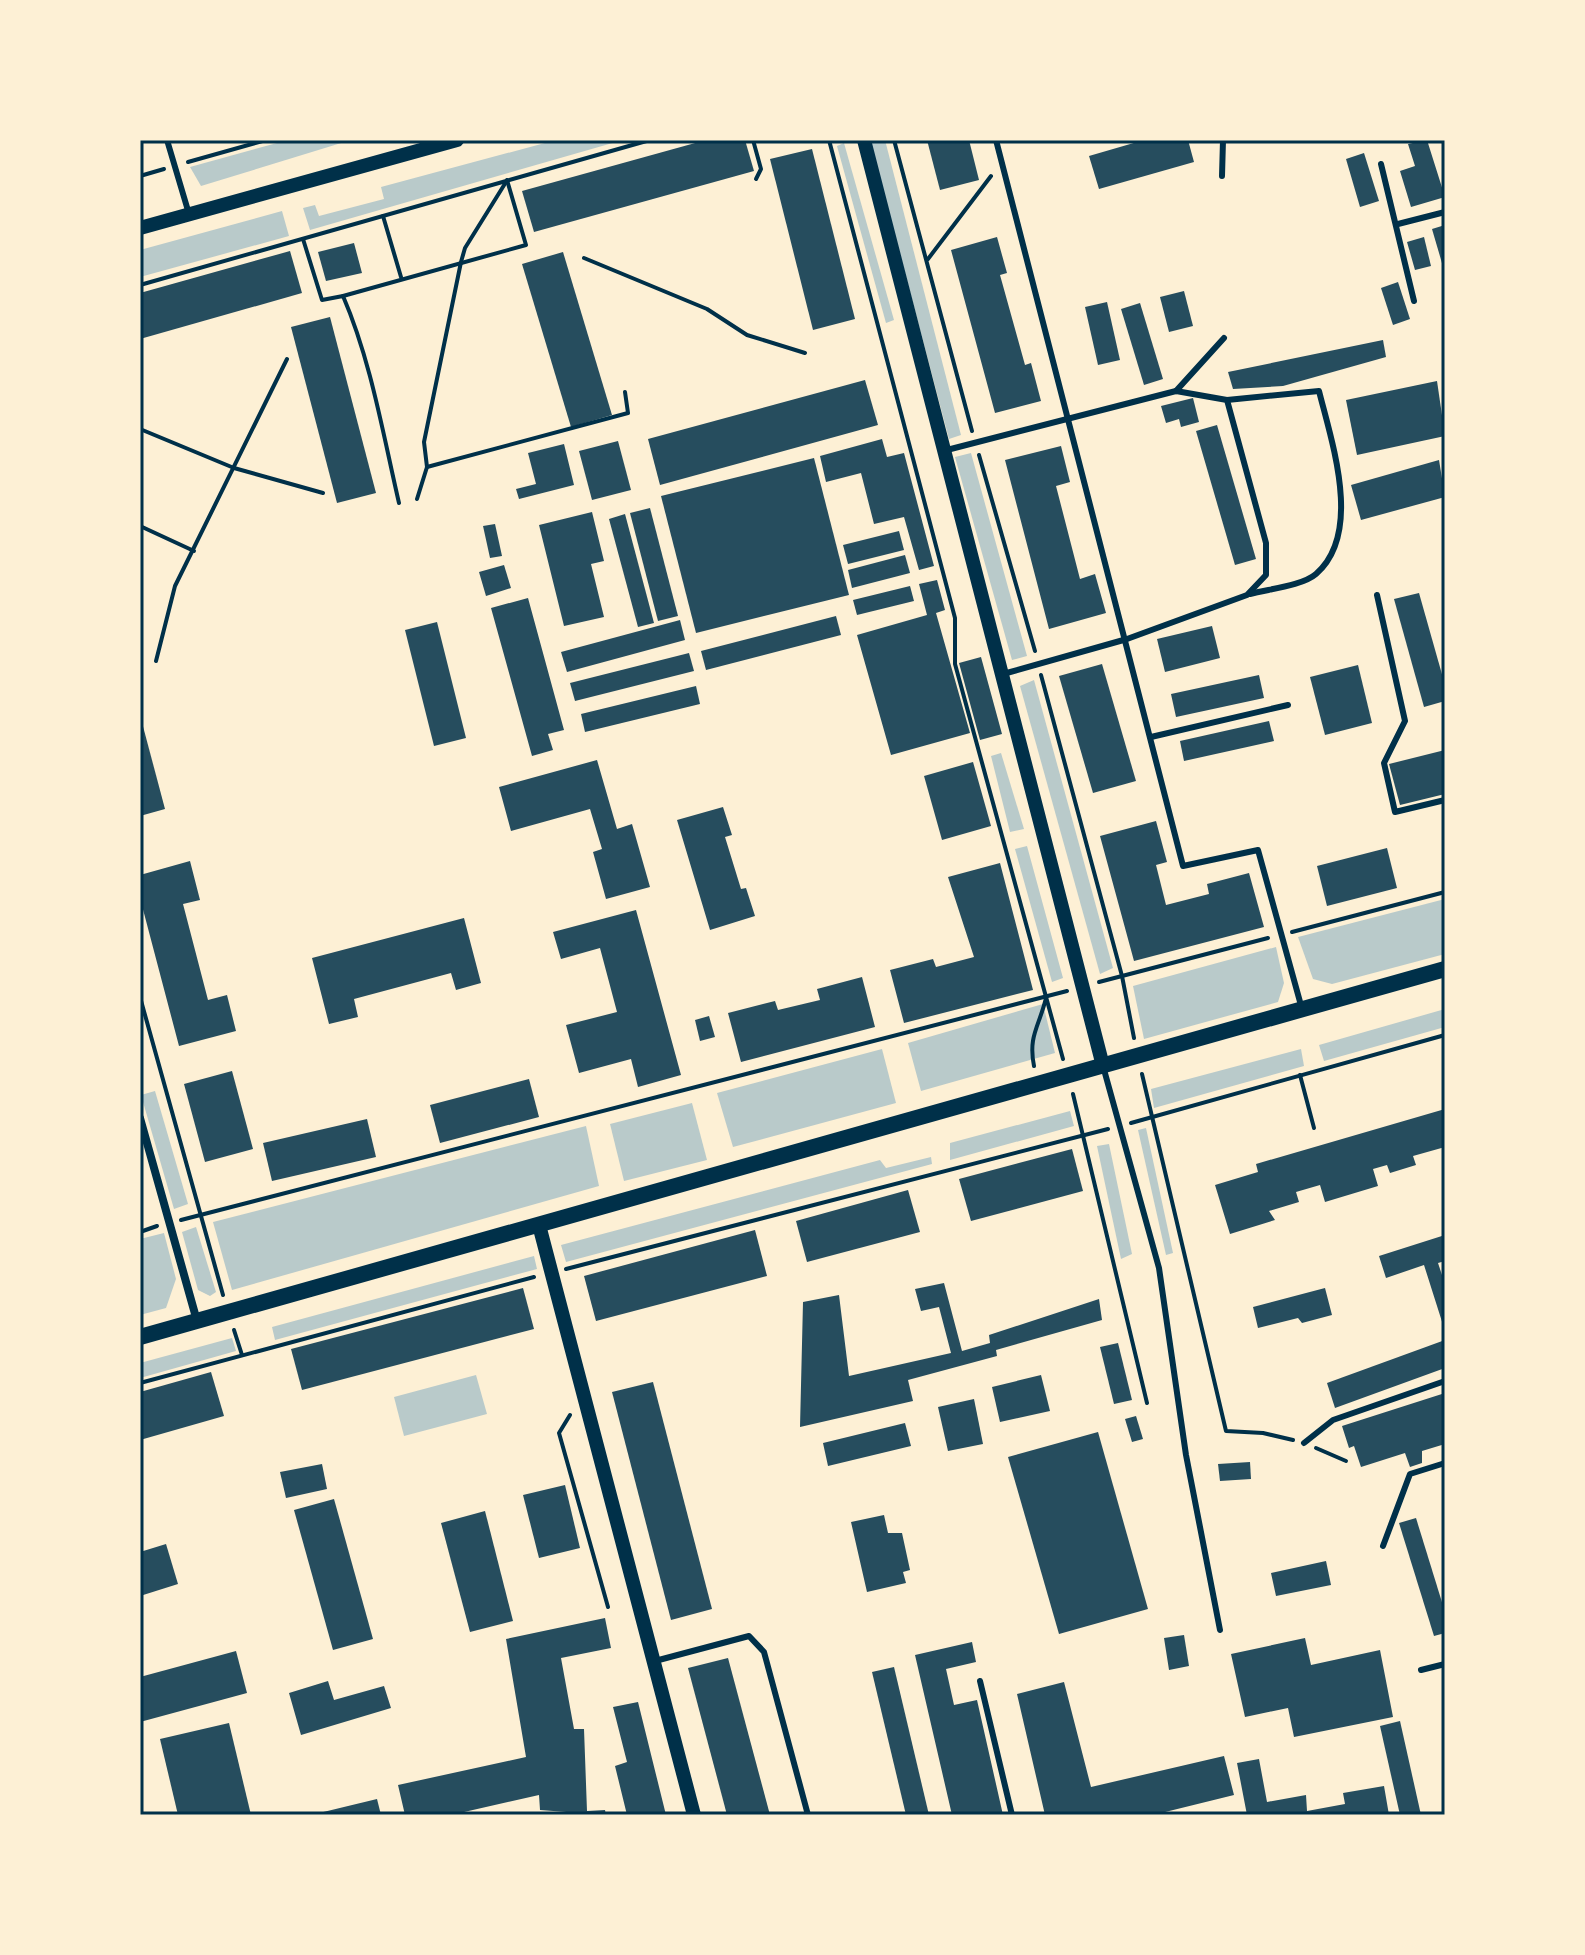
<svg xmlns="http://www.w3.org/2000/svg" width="1585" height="1955" font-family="'DejaVu Sans',sans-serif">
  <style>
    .green { fill: #b9caca }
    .building { fill: #264d5e }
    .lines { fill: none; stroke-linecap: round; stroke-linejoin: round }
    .path { stroke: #003049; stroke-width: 4 }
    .service { stroke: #003049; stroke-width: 6 }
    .minor { stroke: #003049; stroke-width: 8 }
    .tertiary { stroke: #003049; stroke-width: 14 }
    .secondary { stroke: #003049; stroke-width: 16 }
    .neatline { fill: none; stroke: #003049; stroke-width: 3 }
  </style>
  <rect width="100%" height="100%" fill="#fdf0d5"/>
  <g class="green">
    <path d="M288 140H351L201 186 190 167Z"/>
    <path d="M556 140H623L310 230 303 208 315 205 319 216 384 199 381 187Z"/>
    <path d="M870 140H885L961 435 949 439Z"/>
    <path d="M844 143 894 320 886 323 837 146Z"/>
    <path d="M282 211 289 236 140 277V250Z"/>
    <path d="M971 453 1027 656 1012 660 955 457Z"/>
    <path d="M1034 680 1113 968 1100 974 1020 686Z"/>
    <path d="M1001 753 1024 829 1010 832 991 756Z"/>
    <path d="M1027 846 1063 978 1052 982 1015 849Z"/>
    <path d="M1445 899V954L1332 984 1313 979 1298 937Z"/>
    <path d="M1276 947 1284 983 1278 1002 1144 1039 1133 986Z"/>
    <path d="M1043 1004 1055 1053 921 1091 908 1043Z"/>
    <path d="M1445 1009V1027L1324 1061 1319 1045Z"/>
    <path d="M882 1049 896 1103 733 1147 717 1093Z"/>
    <path d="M1301 1049 1304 1066 1154 1108 1151 1089Z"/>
    <path d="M155 1091 188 1204 174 1209 141 1095Z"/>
    <path d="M692 1103 707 1160 624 1181 610 1124Z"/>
    <path d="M1070 1111 1074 1126 950 1160V1143Z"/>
    <path d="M586 1126 599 1186 232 1290 213 1222Z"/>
    <path d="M1146 1128 1173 1253 1166 1255 1138 1130Z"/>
    <path d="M1109 1144 1132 1254 1121 1259 1097 1146Z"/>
    <path d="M931 1157 932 1164 566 1262 561 1245 880 1160 886 1168Z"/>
    <path d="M196 1227 216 1292 210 1296 198 1290 182 1232Z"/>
    <path d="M164 1233 176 1279 166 1308 140 1315V1239Z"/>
    <path d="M534 1256 537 1269 275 1340 272 1327Z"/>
    <path d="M232 1338 236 1351 140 1378V1363Z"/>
    <path d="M476 1375 487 1414 404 1436 394 1397Z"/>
  </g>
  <g class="building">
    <path d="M706 140H745L754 171 534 232 522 191Z"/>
    <path d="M927 140H969L979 180 940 190Z"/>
    <path d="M1144 140H1188L1194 162 1099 189 1089 156Z"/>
    <path d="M1427 140 1445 197 1411 207 1400 171 1415 166 1408 144Z"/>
    <path d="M812 149 855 319 813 330 770 159Z"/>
    <path d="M1364 153 1379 201 1360 207 1346 159Z"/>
    <path d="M1445 225V270H1444L1432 229Z"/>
    <path d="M997 237 1007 273 1000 275 1025 365 1031 363 1041 401 995 413 951 250Z"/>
    <path d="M1424 237 1431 266 1415 270 1407 242Z"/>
    <path d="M354 243 362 273 326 281 318 252Z"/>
    <path d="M290 251 302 293 140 339V293Z"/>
    <path d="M563 252 612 415 571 427 522 264Z"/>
    <path d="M1398 282 1410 319 1393 325 1381 288Z"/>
    <path d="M1184 291 1193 326 1169 332 1160 297Z"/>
    <path d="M1107 302 1120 360 1098 365 1085 307Z"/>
    <path d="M1140 303 1163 379 1144 385 1121 309Z"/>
    <path d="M330 317 376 493 337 503 291 327Z"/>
    <path d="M1383 340 1386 357 1283 386 1233 389 1228 372Z"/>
    <path d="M865 380 878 425 660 485 648 439Z"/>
    <path d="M1437 381 1445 436 1357 455 1346 400Z"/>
    <path d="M1193 398 1199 422 1181 427 1179 419 1166 423 1161 406Z"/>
    <path d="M1217 425 1256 559 1235 565 1196 431Z"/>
    <path d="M882 439 887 457 904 453 934 566 919 570 904 517 874 524 861 473 826 482 820 456Z"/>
    <path d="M618 441 631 490 592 500 579 451Z"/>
    <path d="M564 444 574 485 519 499 516 489 536 484 528 453Z"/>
    <path d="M1061 446 1070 482 1056 486 1080 579 1095 574 1106 613 1049 629 1005 460Z"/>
    <path d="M814 458 849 595 696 633 661 496Z"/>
    <path d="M1439 460 1445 497 1361 520 1351 485Z"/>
    <path d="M650 508 678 616 658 621 630 513Z"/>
    <path d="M592 512 604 561 591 564 604 617 564 626 539 525Z"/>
    <path d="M625 514 654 623 638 627 609 519Z"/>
    <path d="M495 524 502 556 490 558 483 526Z"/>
    <path d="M899 531 904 550 848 564 843 545Z"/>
    <path d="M905 555 910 573 852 588 848 570Z"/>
    <path d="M504 565 511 588 486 596 479 572Z"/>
    <path d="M937 580 945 610 936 613 970 733 891 755 857 635 927 615 919 584Z"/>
    <path d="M910 586 914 601 857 615 853 600Z"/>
    <path d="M1419 593 1445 685V701L1424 707 1394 599Z"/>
    <path d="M528 598 564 730 548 734 553 750 532 756 491 608Z"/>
    <path d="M836 616 841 635 706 670 701 651Z"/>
    <path d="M680 620 685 640 567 672 561 652Z"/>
    <path d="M437 622 466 738 434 746 405 630Z"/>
    <path d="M1212 626 1220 658 1165 672 1157 639Z"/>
    <path d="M689 653 694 671 575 701 570 683Z"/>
    <path d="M981 657 1002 734 980 740 959 663Z"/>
    <path d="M1102 664 1136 781 1093 793 1059 676Z"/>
    <path d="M1358 665 1372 723 1325 735 1310 677Z"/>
    <path d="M1259 675 1264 698 1176 717 1171 694Z"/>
    <path d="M696 686 700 704 585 732 581 714Z"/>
    <path d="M140 715 165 809 140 816Z"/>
    <path d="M1269 721 1274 741 1184 761 1180 741Z"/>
    <path d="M1445 750V794L1400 805 1389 764Z"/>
    <path d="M597 760 617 829 632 824 650 887 606 899 593 852 602 849 590 809 511 831 499 787Z"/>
    <path d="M973 762 991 826 942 840 924 776Z"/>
    <path d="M723 807 732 835 725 837 741 889 746 888 755 916 710 930 677 820Z"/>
    <path d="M1156 821 1167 862 1156 865 1166 905 1209 894 1207 884 1249 873 1264 927 1134 961 1100 836Z"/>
    <path d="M1387 848 1397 888 1327 906 1317 866Z"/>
    <path d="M190 861 200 900 183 904 208 1000 227 995 236 1031 179 1046 140 898V875Z"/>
    <path d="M1000 863 1033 990 904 1023 890 970 933 959 936 967 974 957 948 877Z"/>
    <path d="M636 910 681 1075 638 1087 631 1059 579 1073 566 1025 617 1012 600 948 561 959 553 932Z"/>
    <path d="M464 918 481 983 456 990 451 973 354 999 358 1017 329 1024 312 958Z"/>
    <path d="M862 977 875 1027 741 1062 728 1013 775 1001 778 1010 820 1000 817 989Z"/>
    <path d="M709 1016 715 1037 700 1041 695 1020Z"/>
    <path d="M232 1071 253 1149 205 1162 184 1084Z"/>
    <path d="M529 1079 539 1117 440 1143 430 1105Z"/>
    <path d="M1445 1109V1147L1413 1156 1416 1165 1390 1173 1387 1165 1373 1169 1378 1186 1325 1202 1320 1185 1296 1192 1299 1202 1269 1211 1275 1220 1230 1234 1215 1185 1258 1172 1256 1164Z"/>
    <path d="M367 1119 376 1157 272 1181 263 1143Z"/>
    <path d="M1072 1149 1083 1191 971 1221 959 1179Z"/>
    <path d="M908 1190 920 1232 807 1262 796 1221Z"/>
    <path d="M755 1230 767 1276 596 1321 584 1276Z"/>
    <path d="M1445 1235V1261L1438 1263 1445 1284 1444 1328 1424 1265 1386 1278 1379 1256Z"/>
    <path d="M944 1283 962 1351 990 1343 989 1335 1099 1299 1102 1320 996 1350 997 1356 908 1380 913 1401 800 1427 803 1302 839 1295 849 1376 951 1353 939 1307 921 1311 915 1289Z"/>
    <path d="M523 1288 534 1329 302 1390 291 1349Z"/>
    <path d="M1325 1288 1332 1315 1302 1323 1298 1318 1258 1328 1253 1307Z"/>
    <path d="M1445 1340V1368L1335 1408 1327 1383Z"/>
    <path d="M1118 1343 1132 1400 1114 1404 1100 1347Z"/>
    <path d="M211 1372 224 1416 140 1440V1392Z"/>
    <path d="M1041 1375 1050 1411 1000 1422 992 1387Z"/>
    <path d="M653 1382 712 1609 671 1620 612 1392Z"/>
    <path d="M1445 1393V1444L1422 1451V1463L1410 1467 1405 1453 1361 1467 1354 1446 1349 1448 1342 1426Z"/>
    <path d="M974 1399 983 1444 948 1451 938 1407Z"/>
    <path d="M1136 1416 1143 1439 1132 1442 1125 1419Z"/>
    <path d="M905 1423 911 1446 828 1466 823 1443Z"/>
    <path d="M1098 1432 1148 1609 1059 1634 1008 1457Z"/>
    <path d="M1250 1462 1251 1479 1220 1481 1218 1464Z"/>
    <path d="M322 1464 327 1489 286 1498 280 1472Z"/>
    <path d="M565 1485 580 1548 539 1558 523 1495Z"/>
    <path d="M334 1499 373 1639 333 1650 294 1510Z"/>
    <path d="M485 1511 513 1621 470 1632 441 1523Z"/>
    <path d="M884 1515 888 1533H902L910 1570 903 1572 906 1583 867 1592 851 1522Z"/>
    <path d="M1416 1518 1445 1612V1633L1434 1636 1399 1523Z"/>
    <path d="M166 1544 178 1584 140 1596V1552Z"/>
    <path d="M1326 1561 1331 1585 1276 1596 1271 1573Z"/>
    <path d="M605 1618 611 1648 561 1658 574 1729H584L587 1811 605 1810 606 1815 540 1810 539 1795 451 1815H405L398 1785 526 1757 506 1639Z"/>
    <path d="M1184 1635 1189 1666 1169 1670 1164 1638Z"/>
    <path d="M1305 1638 1311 1665 1380 1650 1393 1717 1294 1737 1288 1708 1245 1717 1231 1654Z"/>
    <path d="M972 1642 976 1662 946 1669 954 1705 977 1700 1003 1815H952L915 1655Z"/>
    <path d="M236 1651 247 1693 140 1722V1677Z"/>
    <path d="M728 1658 770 1815H727L688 1668Z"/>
    <path d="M894 1667 929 1815H906L872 1672Z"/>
    <path d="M328 1681 334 1700 384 1686 391 1708 301 1735 289 1693Z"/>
    <path d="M1064 1682 1091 1787 1224 1756 1234 1795 1153 1815H1045L1017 1694Z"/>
    <path d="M638 1702 666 1815H627L615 1766 627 1762 613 1707Z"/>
    <path d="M1400 1721 1421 1815H1400L1380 1726Z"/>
    <path d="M229 1723 251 1815H178L160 1739Z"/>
    <path d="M1259 1759 1267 1802 1306 1795 1307 1811 1345 1804 1343 1793 1384 1786 1389 1815H1247L1237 1763Z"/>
    <path d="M377 1799 381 1815H315V1814Z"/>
  </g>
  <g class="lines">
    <g class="path">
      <path d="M753 140 761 169 756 179"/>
      <path d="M829 140 955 618V664L1063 1059"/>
      <path d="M894 140 972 431"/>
      <path d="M188 162 266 140"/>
      <path d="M140 176 164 169"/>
      <path d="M383 216 401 277"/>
      <path d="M303 239 322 300 343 296C371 361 383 434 399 503"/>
      <path d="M584 258 707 309 747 335 805 353"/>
      <path d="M928 259 991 176"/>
      <path d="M140 285 650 140"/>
      <path d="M343 296 526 245 507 180"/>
      <path d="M140 429 234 468 323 493"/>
      <path d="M979 455 1035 651"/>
      <path d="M427 467 424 442 461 262 465 248 506 182"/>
      <path d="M417 499 427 467 628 413 625 392"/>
      <path d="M140 526 194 551"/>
      <path d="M156 661 175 586 287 359"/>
      <path d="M1041 675 1122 976 1134 1038"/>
      <path d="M1292 932 1445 892"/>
      <path d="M1099 982 1268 938"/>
      <path d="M140 997 223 1295"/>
      <path d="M1034 1066C1028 1036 1039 1027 1046 998"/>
      <path d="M1142 1074 1226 1431 1263 1433 1293 1440"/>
      <path d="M1300 1075 1314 1128"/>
      <path d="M1073 1094 1147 1403"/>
      <path d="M1131 1123 1445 1035"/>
      <path d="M181 1220 1067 991"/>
      <path d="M140 1232 157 1226"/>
      <path d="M566 1269 1108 1129"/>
      <path d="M234 1330 242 1355"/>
      <path d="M140 1383 534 1277"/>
      <path d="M570 1415 559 1433 608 1607"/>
      <path d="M1316 1448 1346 1461"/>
    </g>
    <g class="service">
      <path d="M167 140 189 214"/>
      <path d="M996 140 1183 866 1258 850 1302 1009"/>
      <path d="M1444 140 1445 143"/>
      <path d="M1381 164 1414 301"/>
      <path d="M1222 176 1223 140"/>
      <path d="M1398 224 1445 212"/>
      <path d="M1176 391 1224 338"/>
      <path d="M1227 400 1319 391C1332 443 1363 533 1316 574 1302 586 1268 589 1250 594"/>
      <path d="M943 451 1176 391 1227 400 1266 543V575L1247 595 1127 639 1003 674"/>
      <path d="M1377 595 1405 721 1384 763 1395 812 1445 800"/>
      <path d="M1151 737 1288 705"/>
      <path d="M1103 1066 1159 1268 1186 1455 1220 1630"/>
      <path d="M1304 1443 1333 1420 1445 1381"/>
      <path d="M1383 1546 1410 1474 1445 1463"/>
      <path d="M655 1661 749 1636 764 1652 808 1815"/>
      <path d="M1421 1670 1445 1664"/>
      <path d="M980 1681 1012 1815"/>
    </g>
    <path class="minor" d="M140 1118 197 1321"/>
    <g class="tertiary">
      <path d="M864 140 1103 1066"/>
      <path d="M140 228 457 140"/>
      <path d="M539 1225 694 1815"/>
    </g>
    <path class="secondary" d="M140 1337 1445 969"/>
  </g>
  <rect width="1585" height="1955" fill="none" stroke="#fdf0d5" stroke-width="284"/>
  <rect x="142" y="142" width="1301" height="1671" class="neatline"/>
</svg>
